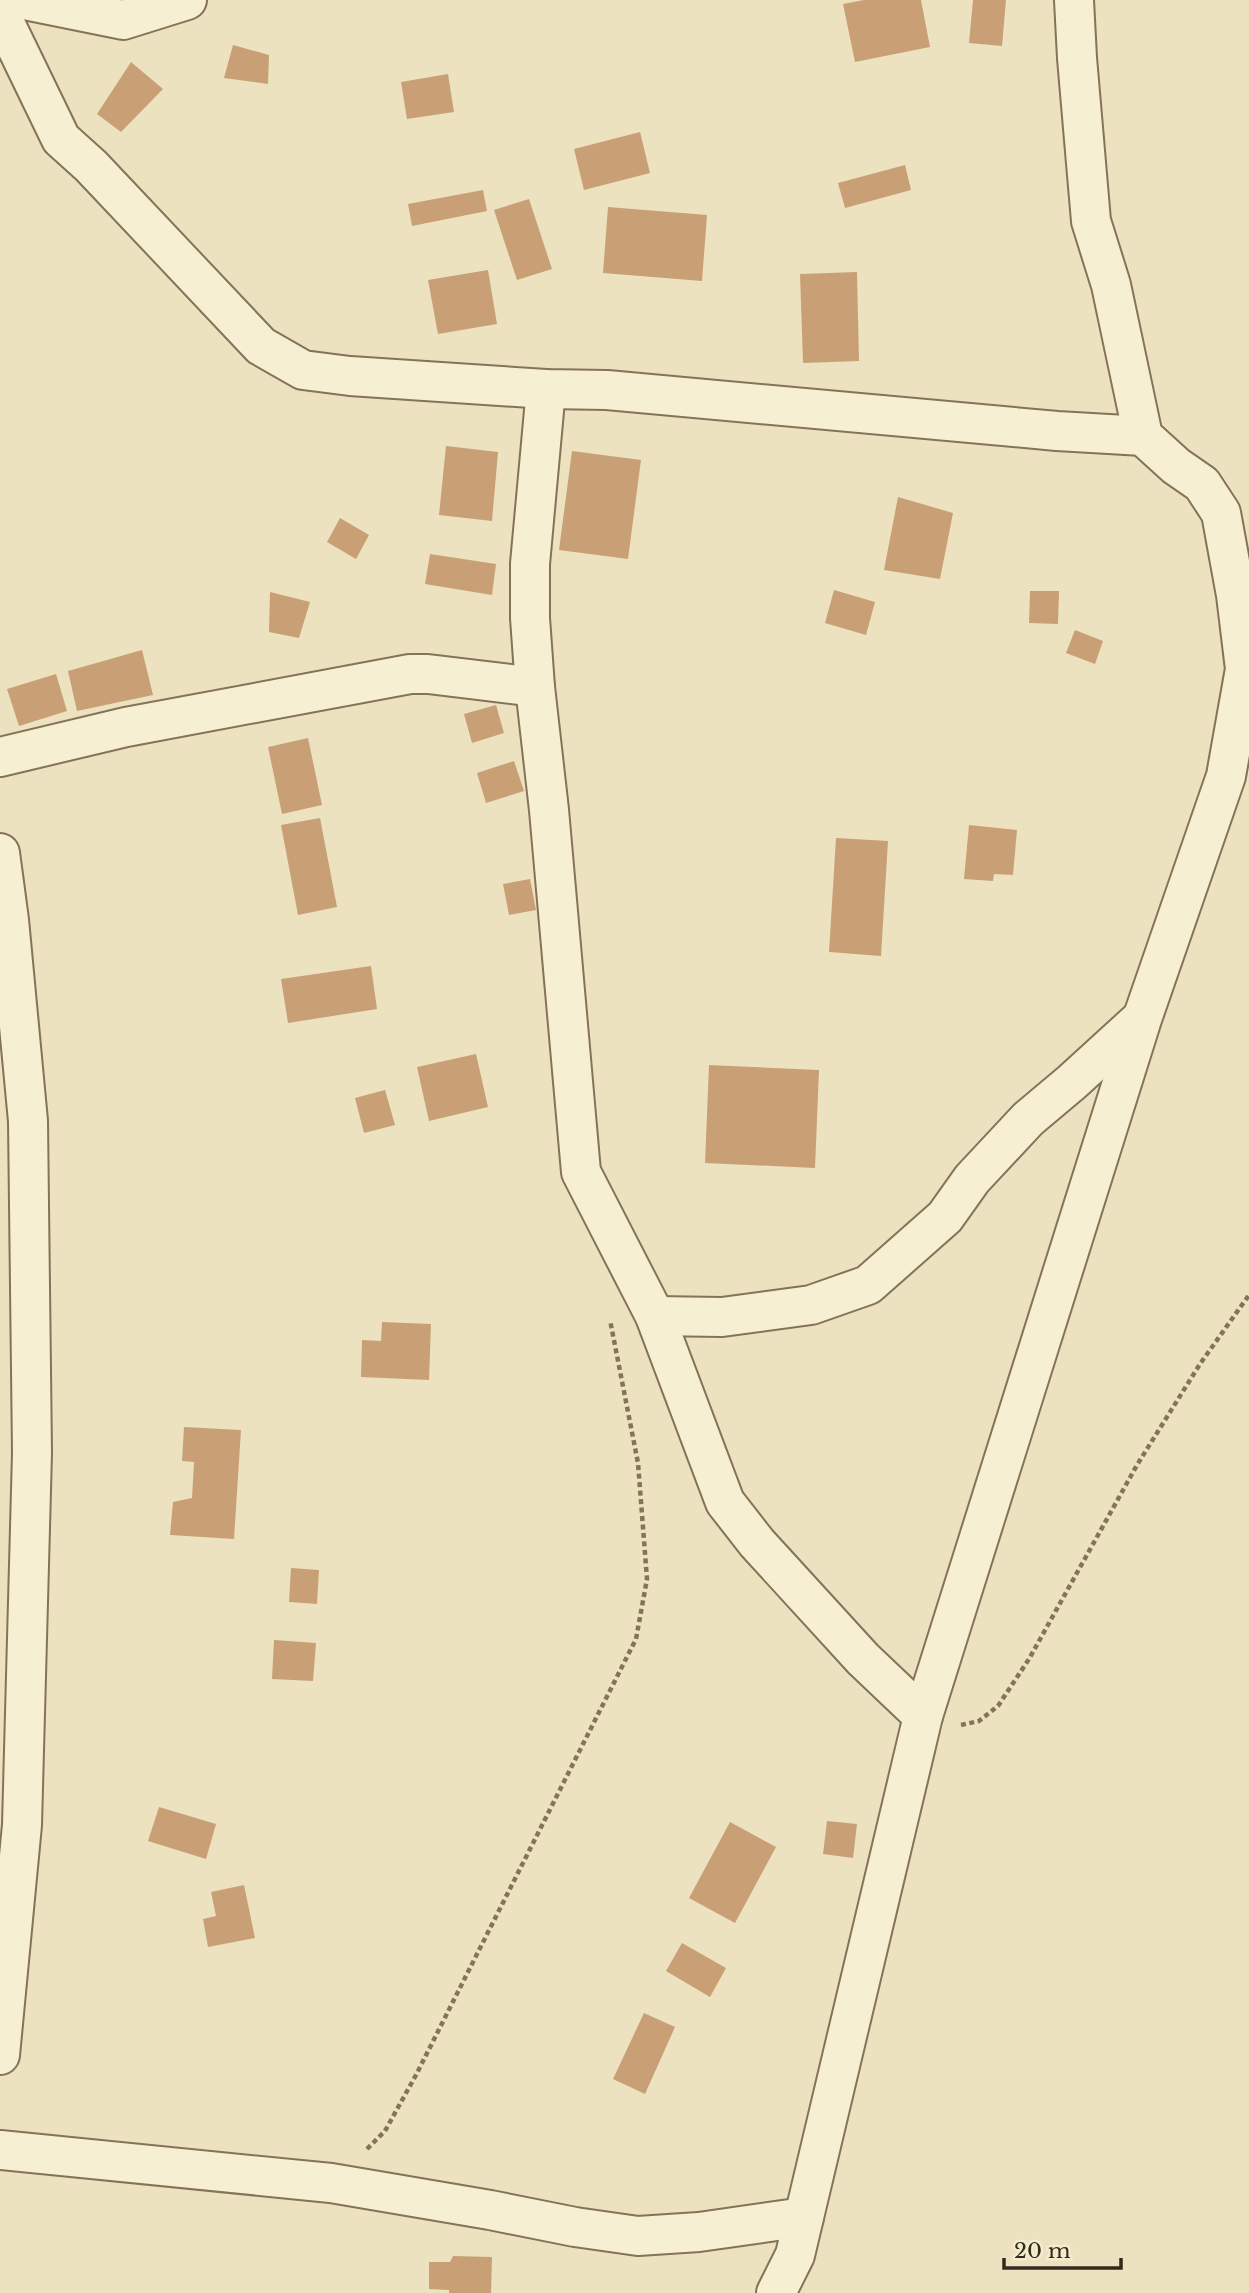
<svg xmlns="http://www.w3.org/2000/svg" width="1249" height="2293" font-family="'Libre Baskerville',serif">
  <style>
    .building { fill: #c9a076 }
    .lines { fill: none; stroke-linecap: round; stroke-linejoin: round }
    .minor-casing { stroke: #847358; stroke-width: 42 }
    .path { stroke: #847358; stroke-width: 4.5; stroke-dasharray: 5 3.5; stroke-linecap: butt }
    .minor { stroke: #f7efd2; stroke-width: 38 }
  </style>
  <rect width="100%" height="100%" fill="#ece2bf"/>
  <g class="building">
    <path d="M864 0H921L930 47 855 62 843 4Z"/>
    <path d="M973 0H1006L1002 46 969 43Z"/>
    <path d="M233 45 269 55 268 84 224 78Z"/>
    <path d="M131 62 163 89 121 132 97 114Z"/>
    <path d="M448 74 454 112 407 119 401 82Z"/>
    <path d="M640 132 650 173 584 190 574 149Z"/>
    <path d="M905 165 911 190 845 208 838 183Z"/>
    <path d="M483 190 487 211 412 226 408 204Z"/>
    <path d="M529 199 552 269 517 280 494 210Z"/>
    <path d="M608 207 707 215 702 281 603 273Z"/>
    <path d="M488 270 497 324 438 334 428 280Z"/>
    <path d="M857 272 859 361 803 363 800 274Z"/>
    <path d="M446 446 498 452 492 521 439 515Z"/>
    <path d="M572 451 641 460 628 559 559 550Z"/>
    <path d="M898 497 953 513 940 579 884 570Z"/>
    <path d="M340 518 369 535 356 559 327 542Z"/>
    <path d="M430 554 496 564 492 595 425 584Z"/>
    <path d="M834 590 875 602 866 635 825 623Z"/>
    <path d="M1030 591H1059L1058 624 1029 623Z"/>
    <path d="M270 592 310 602 299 638 269 632Z"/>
    <path d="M1075 630 1103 641 1095 664 1066 653Z"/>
    <path d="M142 650 153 695 77 711 68 671Z"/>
    <path d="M56 674 67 711 19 726 7 689Z"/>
    <path d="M496 705 504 733 472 743 464 714Z"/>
    <path d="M308 738 322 805 282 814 268 747Z"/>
    <path d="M514 761 524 791 486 803 477 773Z"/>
    <path d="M320 818 337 907 298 915 281 825Z"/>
    <path d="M969 825 1017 830 1013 875 994 874 993 881 964 879Z"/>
    <path d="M836 838 888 841 881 956 829 952Z"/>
    <path d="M530 879 536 910 509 915 503 884Z"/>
    <path d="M371 966 377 1009 288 1023 281 979Z"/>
    <path d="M476 1054 488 1107 429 1121 417 1067Z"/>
    <path d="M709 1065 819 1070 815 1168 705 1163Z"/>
    <path d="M385 1090 395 1125 364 1133 355 1098Z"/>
    <path d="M382 1322 431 1324 429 1380 361 1377 362 1340 381 1341Z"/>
    <path d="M184 1427 241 1430 234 1539 170 1535 173 1502 192 1498 194 1462 182 1461Z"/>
    <path d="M291 1568 319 1570 317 1604 289 1602Z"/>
    <path d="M274 1640 316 1643 313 1681 272 1679Z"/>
    <path d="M159 1807 216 1824 206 1859 148 1841Z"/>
    <path d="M827 1821 857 1824 853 1858 823 1854Z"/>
    <path d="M730 1822 776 1847 735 1923 689 1898Z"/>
    <path d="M244 1885 255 1938 208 1947 203 1919 216 1916 211 1892Z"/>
    <path d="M682 1943 726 1968 710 1997 666 1971Z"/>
    <path d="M644 2013 675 2027 645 2094 613 2079Z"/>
    <path d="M453 2256 492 2257 491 2293H449V2290L429 2289V2262H450Z"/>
  </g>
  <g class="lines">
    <defs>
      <g id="minor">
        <path d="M24 0 123 20 187 0"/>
        <path d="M0 13 61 139 91 166 261 346 303 370 350 376 546 389 607 390 1057 431 1143 436"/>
        <path d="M546 389 530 564V618L535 687 549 810 581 1172 655 1316 725 1502 757 1543 863 1659 923 1716"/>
        <path d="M0 757 126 727 410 674H428L535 687"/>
        <path d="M0 853 9 920 28 1121 32 1453 22 1825 0 2055"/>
        <path d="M655 1316 722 1317 811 1305 868 1285 945 1217 972 1179 1028 1119 1072 1082 1141 1019"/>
        <path d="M0 2150 331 2183 490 2210 575 2227 638 2236 699 2232 804 2217"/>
        <path d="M776 2293 795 2255 923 1716 1142 1019 1226 776 1245 669 1236 595 1221 513 1202 484 1176 466 1143 436 1111 285 1091 221 1077 58 1074 0"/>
      </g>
    </defs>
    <use href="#minor" class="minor-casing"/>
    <g class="path">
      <path d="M961 1725 979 1721 998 1706 1029 1659 1137 1465 1200 1364 1249 1295"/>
      <path d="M367 2149 385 2131 416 2075 636 1639 647 1579 638 1463 610 1320"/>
    </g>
    <use href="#minor" class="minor"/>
  </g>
  <path d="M1004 2258v10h117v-10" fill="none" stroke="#342a1c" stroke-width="3.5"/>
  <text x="1014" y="2258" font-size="21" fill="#342a1c" stroke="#f4ecce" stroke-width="5" paint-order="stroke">20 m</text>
</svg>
